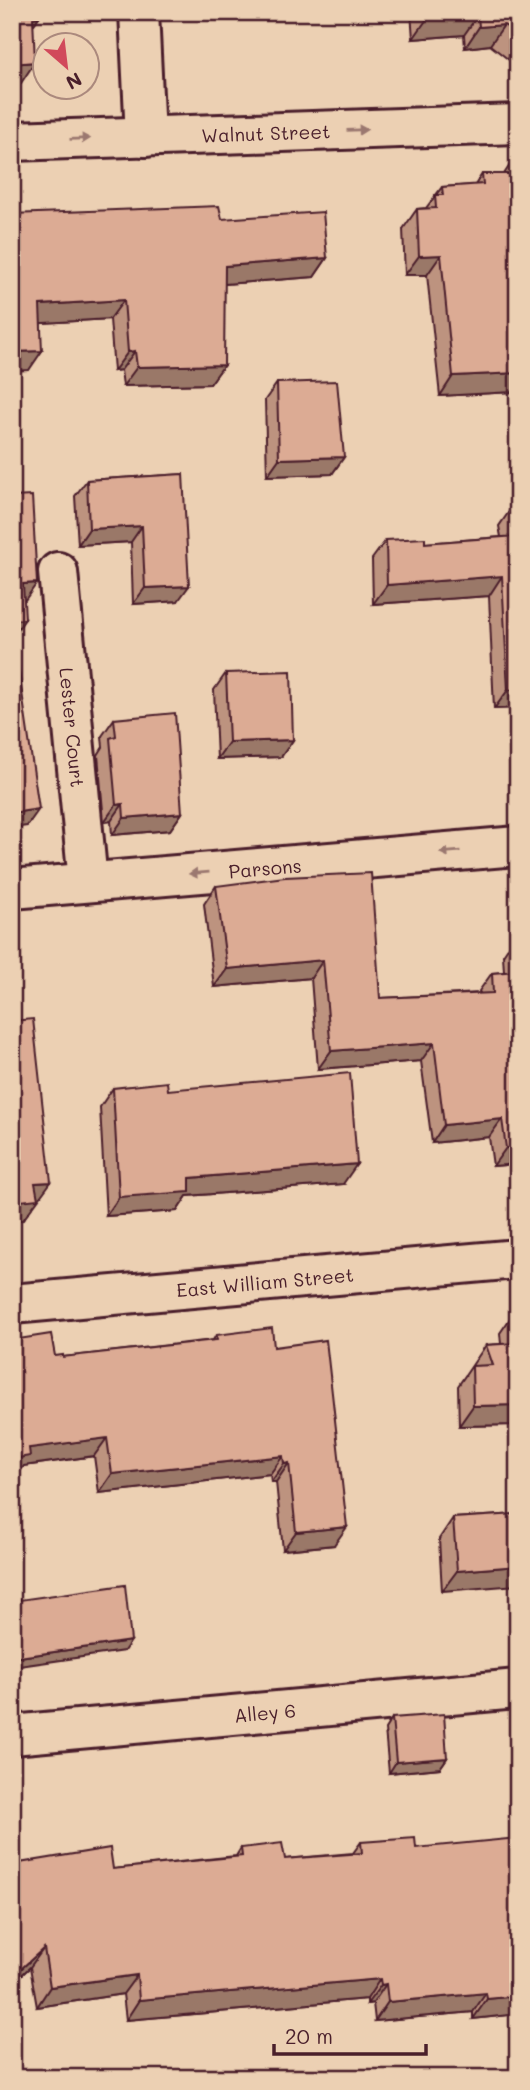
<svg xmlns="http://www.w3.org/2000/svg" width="530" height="2090" font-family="Mali,sans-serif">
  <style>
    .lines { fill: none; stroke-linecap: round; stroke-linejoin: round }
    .minor-casing { stroke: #4a1f2b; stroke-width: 44 }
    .minor { stroke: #ecd0b3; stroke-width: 38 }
    .wall { fill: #bd937f; stroke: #4a1f2b; stroke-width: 2 }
    .shaded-wall { fill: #9a7868; stroke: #4a1f2b; stroke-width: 2 }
    .building { fill: #dcab94; stroke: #4a1f2b; stroke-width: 2 }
    .oneway { fill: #9b786f }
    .labels { text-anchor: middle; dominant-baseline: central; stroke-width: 5; stroke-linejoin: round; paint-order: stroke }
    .street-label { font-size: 19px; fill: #4a1f2b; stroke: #ecd0b3 }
  </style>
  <rect width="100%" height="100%" fill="#ecd0b3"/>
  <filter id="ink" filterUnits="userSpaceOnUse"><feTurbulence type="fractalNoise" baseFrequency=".0143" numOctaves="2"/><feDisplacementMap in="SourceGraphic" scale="14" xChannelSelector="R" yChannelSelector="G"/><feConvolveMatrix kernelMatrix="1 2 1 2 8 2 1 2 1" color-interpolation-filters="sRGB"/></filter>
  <g filter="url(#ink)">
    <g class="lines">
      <defs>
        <g id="minor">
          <path d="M139 12 145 137"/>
          <path id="s1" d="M12 141 518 124"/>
          <path id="s2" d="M58 572 88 882"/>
          <path id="s3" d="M12 889 518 846"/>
          <path id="s4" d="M12 1304 518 1259"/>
          <path id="s5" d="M12 1735 518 1689"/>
        </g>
      </defs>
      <use href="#minor" class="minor-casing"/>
      <use href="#minor" class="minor"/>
    </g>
    <g class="wall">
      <path d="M411 12H518V67L490 45 465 48 464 35 413 39Z"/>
      <path d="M512 162H518V416L513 392 440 396 427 275H405L403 229 417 209 426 208 442 187 475 185 482 174H504Z"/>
      <path d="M12 214 222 219 327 258 314 277 224 284V365L210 384 123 386 121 370 114 371 110 319 41 323 29 370Z"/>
      <path d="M277 383 344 457 332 474 267 476 265 400Z"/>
      <path d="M183 474 178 601 133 604 131 542 78 545 75 496 87 480Z"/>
      <path d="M513 506H518V708L494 709 489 596 373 604 372 559 386 540 425 543 501 537 499 526Z"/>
      <path d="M226 673 293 740 281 757 217 759 214 690Z"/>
      <path d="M114 719 182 813 170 830 112 835 111 821 104 822 98 755 103 747 102 736Z"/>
      <path d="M216 886 380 998 480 993 479 991 492 973 504 972 503 955 515 937H518V1164L493 1166 489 1137 432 1143 421 1061 318 1069 311 978 214 987 204 904Z"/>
      <path d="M113 1088 168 1090 343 1184 187 1196 177 1211 106 1216 100 1107Z"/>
      <path d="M518 1312V1425L459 1426 458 1386 486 1345 501 1344 500 1333 514 1313Z"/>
      <path d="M216 1335 274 1347 334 1545 283 1550 276 1482H271L270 1474 99 1493 94 1456 24 1466 17 1475 55 1356 63 1357 213 1340Z"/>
      <path d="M518 1514 442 1591 439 1539 453 1518Z"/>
      <path d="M392 1718 447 1758 440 1768 389 1773 385 1729Z"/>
      <path d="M12 1796 19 1863 113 1869 236 1856 241 1848 285 1859 353 1853 361 1842 416 1848 518 2014 473 2019V2012L375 2021 373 2003 367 2004V1999L126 2020 123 1994 37 2007 30 1967 12 1984Z"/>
    </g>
    <g class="shaded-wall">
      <path d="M478 15 464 35 413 39 427 19Z"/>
      <path d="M39 17 25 38 33 18Z"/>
      <path d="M504 25 490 45 465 48 479 27Z"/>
      <path d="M35 62 21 83 12 84V64Z"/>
      <path d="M441 255 427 275H405L419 256Z"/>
      <path d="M327 258 314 277 211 285 225 266Z"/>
      <path d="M124 300 110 319 27 324 40 305Z"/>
      <path d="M42 351 29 370 12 371V352Z"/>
      <path d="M135 351 121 370 114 371 128 352Z"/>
      <path d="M224 365 210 384 123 386 137 367Z"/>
      <path d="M518 373V385L513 392 440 396 453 376Z"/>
      <path d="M344 457 332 474 267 476 279 459Z"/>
      <path d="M142 526 131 542 78 545 89 529Z"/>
      <path d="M502 576 489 596 373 604 387 585Z"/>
      <path d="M37 583 25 600 12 601 23 584Z"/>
      <path d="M189 586 178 601 133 604 145 588Z"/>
      <path d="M25 619 13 636 12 620Z"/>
      <path d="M518 689V708L494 709 508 690Z"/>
      <path d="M293 740 281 757 217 759 229 742Z"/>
      <path d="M123 804 111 821 104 822 116 805Z"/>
      <path d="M39 809 27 826 12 828V813Z"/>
      <path d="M182 813 170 830 112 835 124 818Z"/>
      <path d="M323 960 311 978 214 987 227 969Z"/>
      <path d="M434 1043 421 1061 318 1069 331 1051Z"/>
      <path d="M502 1119 489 1137 432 1143 444 1125Z"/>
      <path d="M518 1147V1164L493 1166 506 1148Z"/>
      <path d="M357 1164 343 1184 187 1196 177 1211 106 1216 119 1197 190 1178Z"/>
      <path d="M51 1182 23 1220 12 1221V1202L35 1183Z"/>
      <path d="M518 1405V1425L459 1426 473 1406Z"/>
      <path d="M107 1438 94 1456 24 1466 17 1475H12V1459L29 1448Z"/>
      <path d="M283 1456 270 1474 99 1493 112 1474Z"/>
      <path d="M289 1463 276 1482H271L284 1464Z"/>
      <path d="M347 1527 334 1545 283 1550 296 1532Z"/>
      <path d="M518 1566V1585L442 1591 457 1571Z"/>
      <path d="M131 1641 124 1651 12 1667V1658Z"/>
      <path d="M447 1758 440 1768 389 1773 396 1762Z"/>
      <path d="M44 1948 30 1967 12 1984V1977Z"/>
      <path d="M137 1975 123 1994 37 2007 50 1987Z"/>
      <path d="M380 1979 367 1999 126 2020 139 2000Z"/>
      <path d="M386 1984 373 2003 367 2004 381 1985Z"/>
      <path d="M486 1993 473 2012 375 2021 388 2002Z"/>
      <path d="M518 1996V2014L473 2019 487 1999Z"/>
    </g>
    <g class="building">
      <path d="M12 12H39V17L33 18 35 62 12 64Z"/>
      <path d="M427 12H518V35L504 25 479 27 478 15 427 19Z"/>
      <path d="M512 162H518V373L453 376 441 255 419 256 417 209 436 208 435 195H443L442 187 483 184 482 174H512Z"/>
      <path d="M219 206 222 219 323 212 327 258 225 266 224 365 137 367 135 351 128 352 124 300 40 305 42 351 12 352V214Z"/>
      <path d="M337 381 344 457 279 459 277 383Z"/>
      <path d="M183 474 189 586 145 588 142 526 89 529 87 480Z"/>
      <path d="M32 496 37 583 23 584 25 619 12 620V497Z"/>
      <path d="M513 506H518V689L508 690 502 576 387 585 386 540 425 538V543L516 536Z"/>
      <path d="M12 623 39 809 12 813Z"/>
      <path d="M291 671 293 740 229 742 226 673Z"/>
      <path d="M175 713 182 813 124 818 123 804 116 805 110 738 116 736 114 719Z"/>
      <path d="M371 873 380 998 493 993 492 973 517 971 515 937H518V1147L506 1148 502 1119 444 1125 434 1043 331 1051 323 960 227 969 216 886 285 877Z"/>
      <path d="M33 1019 51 1182 35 1183 38 1199 12 1202V1021Z"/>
      <path d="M350 1073 357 1164 190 1178V1192L119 1197 113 1088 167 1082 168 1090Z"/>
      <path d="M518 1312V1405L473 1406 472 1366 493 1365 486 1345 516 1343 514 1313Z"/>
      <path d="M272 1328 274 1347 326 1340 347 1527 296 1532 289 1463 284 1464 283 1456 112 1474 107 1438 29 1448 30 1456 12 1459V1340L51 1334 55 1356 63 1355V1357L217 1340 216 1335Z"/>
      <path d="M518 1514V1566L457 1571 453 1518Z"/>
      <path d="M125 1585 131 1641 12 1658V1601Z"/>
      <path d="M444 1714 447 1758 396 1762 392 1718Z"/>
      <path d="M12 1796 19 1863 110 1848 113 1869 242 1856 241 1848 282 1843 285 1859 362 1853 361 1842 415 1838 416 1848 518 1838V1996L487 1999 486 1993 388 2002 386 1984 381 1985 380 1979 139 2000 137 1975 50 1987 44 1948 12 1977Z"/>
    </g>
    <defs><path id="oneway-solid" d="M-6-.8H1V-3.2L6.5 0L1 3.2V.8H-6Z" transform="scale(1.75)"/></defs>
    <g class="oneway">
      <use href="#oneway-solid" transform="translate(357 130) rotate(-2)"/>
      <use href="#oneway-solid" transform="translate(80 139) rotate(-2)"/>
      <use href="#oneway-solid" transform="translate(450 852) rotate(175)"/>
      <use href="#oneway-solid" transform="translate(199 873) rotate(175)"/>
    </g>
  </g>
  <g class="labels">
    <g class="street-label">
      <text stroke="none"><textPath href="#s1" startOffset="254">Walnut Street</textPath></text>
      <text stroke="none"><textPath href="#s2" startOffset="156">Lester Court</textPath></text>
      <text stroke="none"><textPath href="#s3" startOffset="254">Parsons</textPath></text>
      <text stroke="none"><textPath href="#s4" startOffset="254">East William Street</textPath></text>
      <text stroke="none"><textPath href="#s5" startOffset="254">Alley 6</textPath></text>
    </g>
  </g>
  <rect width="530" height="2090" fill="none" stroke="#ecd0b3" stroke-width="42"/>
  <rect x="21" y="21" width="488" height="2048" fill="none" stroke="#4a1f2b" stroke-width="2.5" filter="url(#ink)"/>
  <g transform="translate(66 66) rotate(152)"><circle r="33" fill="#ecd0b3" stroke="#ab897d" stroke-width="2"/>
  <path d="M0-5L12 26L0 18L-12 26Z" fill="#d1495b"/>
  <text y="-10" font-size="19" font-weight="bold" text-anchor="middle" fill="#4a1f2b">N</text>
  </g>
  <path d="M274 2044v10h152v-10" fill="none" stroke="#4a1f2b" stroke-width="3.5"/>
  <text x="285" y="2044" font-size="21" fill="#4a1f2b" stroke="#ecd0b3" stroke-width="5" paint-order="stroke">20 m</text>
</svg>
